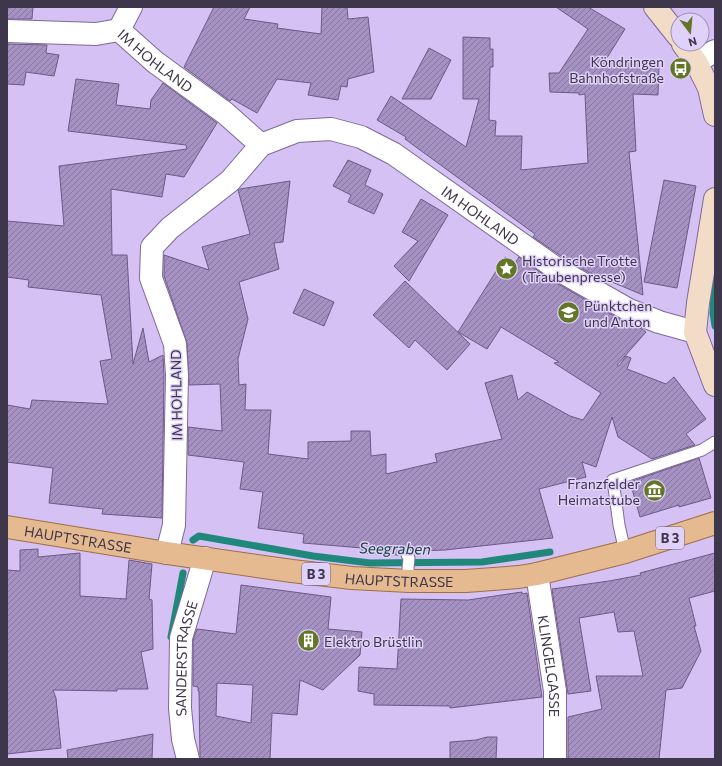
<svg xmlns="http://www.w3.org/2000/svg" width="722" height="766" font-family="Commissioner,sans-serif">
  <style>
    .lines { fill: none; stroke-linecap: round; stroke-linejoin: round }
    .stream { stroke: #1f887b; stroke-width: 7 }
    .building { fill: url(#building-hatch); stroke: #6c5a86; fill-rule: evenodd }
    .lane-casing { stroke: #7c6a98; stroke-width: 13 }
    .street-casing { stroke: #7c6a98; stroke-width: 24 }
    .secondary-casing { stroke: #7c6a98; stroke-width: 24 }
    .primary-casing { stroke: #9f6e47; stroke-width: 24 }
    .lane { stroke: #fff; stroke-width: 11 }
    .street { stroke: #fff; stroke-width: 22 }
    .secondary { stroke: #f2dcc8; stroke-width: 22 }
    .primary { stroke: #e5ba90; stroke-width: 22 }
    .labels { text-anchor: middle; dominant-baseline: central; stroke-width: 3; stroke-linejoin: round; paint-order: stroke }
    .shield { fill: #e0d1fa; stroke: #6f647f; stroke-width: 1 }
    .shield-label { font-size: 13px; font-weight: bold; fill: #3e364a }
    .poi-label { font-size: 14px; fill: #3e364a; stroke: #e0d1fa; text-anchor: start }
    .street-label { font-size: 14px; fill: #3e364a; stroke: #e0d1fa }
    .water-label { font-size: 15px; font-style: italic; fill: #17433d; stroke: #e0d1fa }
  </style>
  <defs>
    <pattern id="building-hatch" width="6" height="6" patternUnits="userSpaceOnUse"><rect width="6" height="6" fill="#a591c2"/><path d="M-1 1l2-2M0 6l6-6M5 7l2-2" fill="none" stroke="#8877a0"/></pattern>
  </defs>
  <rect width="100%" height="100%" fill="#d5c1f4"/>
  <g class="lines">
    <g class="stream">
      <path d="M715 277 713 313 715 326"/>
      <path d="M193 540 199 536 313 556 370 563 482 562 550 552"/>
      <path d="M171 637 183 573"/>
    </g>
  </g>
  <g class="building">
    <path d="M7 7H33L32 19H7Z"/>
    <path d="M214 7H250L244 19 278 24 277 28 321 34 322 7H347L348 19 368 17 374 72 348 79 347 87 341 86 338 100 308 95 311 83 277 79 257 113 232 99 230 101 184 67Z"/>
    <path d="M556 7H588L625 29 605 61H648V66H659L658 95 633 94 636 151 629 152 643 295 588 272 564 258 533 237 535 234 405 139 406 137 377 120 391 96 466 147 479 99H463V37L490 38V49H493V67H490L489 120 496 121 495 136H522L521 170 588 163 585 94 579 95V93L550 92 549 73H559L588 29Z"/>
    <path d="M7 44 47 45 46 53 59 55 54 76 26 72 24 85 7 84Z"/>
    <path d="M429 48 451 60 431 99H402Z"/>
    <path d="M76 79 119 84 116 105 150 109 151 100 163 83 217 123 184 177 166 174 162 197 111 189 112 255H127L133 364 143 328 149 362 163 355 164 375 162 518 102 514 103 509 49 503 53 468 7 462V405L30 409 32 400 108 404 100 361 112 359 101 295 28 287 29 280 7 277V221L64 226 59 166 187 149 186 145 68 131Z"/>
    <path d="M348 160 371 170 365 185 383 194 374 214 348 202 351 195 333 186Z"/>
    <path d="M664 180 696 186 677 288 644 282Z"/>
    <path d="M290 181 283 242 274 243 279 269 239 282 248 319 238 359 239 385 246 384 245 410H271L268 454 308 459V442L351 441V431H370L371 456 386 454V474L437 462 435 454 502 439 485 383 512 375 518 400 527 392 570 416 583 420 601 393 554 363 559 362 501 327H500V329L487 349 458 332 505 257 515 263 519 257 551 280 623 321 642 329 646 332 617 365 619 366 626 356 631 358 627 369 666 384 674 377 706 419 686 434 695 445 652 459 618 437 612 417 596 467 582 462 586 477 539 489 553 538 445 550 413 551 410 549 406 548 403 549 400 554 398 555 362 553V548L303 543 304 534 258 528 263 492 240 489 244 462 188 455V427L222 431 220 384 189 385 187 343 164 276V255L209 270 202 247 250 234 238 190 240 189Z"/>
    <path d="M421 199 448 215 409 281 394 266 418 241 402 232Z"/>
    <path d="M405 281 470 344 447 370 415 340 409 348 373 315Z"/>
    <path d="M304 289 334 302 324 326 293 313Z"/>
    <path d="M699 458 711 498 679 507V505L640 517 630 482Z"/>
    <path d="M38 549V557L80 553V596L126 599 129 560 152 564 149 599 152 600 153 649 141 652 148 689H117V691L53 690 56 698 61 748 7 754V570L20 571V550Z"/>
    <path d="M715 553V591L689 598 696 626H694L701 651 682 688 666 690 659 759H568V717L602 709 596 676H643L634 631 618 632 614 612 579 618 591 691 568 694 552 589 609 581 641 575 640 573Z"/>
    <path d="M241 585 331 597 328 629 362 632 360 655 323 690 300 680 297 715 272 713 270 759H200L199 691H198V687L193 686V640L197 629 236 634ZM217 683 253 685 251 723 216 716Z"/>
    <path d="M522 592V594L527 593 542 697 450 708V706L374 705V694L358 691 359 667 397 669 401 599 468 600Z"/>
    <path d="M153 734 152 759H68L67 750Z"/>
    <path d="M487 737H497L496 759H450V742L476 740Z"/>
  </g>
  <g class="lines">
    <defs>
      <g id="lane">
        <path d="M625 552 619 525 613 480 702 450 715 442"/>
        <path d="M407 555 409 558 408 568 409 581"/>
      </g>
      <g id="street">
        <path d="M119 30 131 7"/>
        <path id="s1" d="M7 31 96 34 119 30 155 62 225 113 261 145"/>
        <path d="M696 62 715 51"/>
        <path id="s2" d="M167 553 174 525 177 375 175 344 151 278 152 247 170 228 230 181 261 145 297 131 331 129 361 137 394 154 557 269 629 310 659 322 695 332"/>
        <path id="s3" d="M537 574 555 691V759"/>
        <path id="s4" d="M188 759 183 739 180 708 181 638 205 558"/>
      </g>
      <g id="secondary">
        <path d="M655 7 678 36"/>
        <path d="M683 44 696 62 709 88 715 115"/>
        <path d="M715 199 698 303 695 332 715 385"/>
      </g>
      <g id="primary">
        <path id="s5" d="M7 527 167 553 292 571 352 578 409 581H466L519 577 537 574 625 552 715 523"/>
      </g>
    </defs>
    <use href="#lane" class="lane-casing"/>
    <use href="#street" class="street-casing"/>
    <use href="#secondary" class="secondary-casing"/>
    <use href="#primary" class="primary-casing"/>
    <use href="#lane" class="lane"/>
    <use href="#street" class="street"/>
    <use href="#secondary" class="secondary"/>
    <use href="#primary" class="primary"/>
  </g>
  <defs>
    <symbol id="bus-disc" viewBox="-11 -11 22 22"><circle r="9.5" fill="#617626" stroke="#e0d1fa"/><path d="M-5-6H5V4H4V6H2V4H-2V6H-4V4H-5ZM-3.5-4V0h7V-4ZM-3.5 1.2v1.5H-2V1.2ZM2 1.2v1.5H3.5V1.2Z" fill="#fff"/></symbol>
    <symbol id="sight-disc" viewBox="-11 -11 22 22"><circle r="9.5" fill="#617626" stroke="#e0d1fa"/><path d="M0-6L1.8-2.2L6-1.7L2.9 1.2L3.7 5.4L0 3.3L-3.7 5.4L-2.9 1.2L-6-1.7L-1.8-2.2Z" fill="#fff"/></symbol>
    <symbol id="school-disc" viewBox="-11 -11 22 22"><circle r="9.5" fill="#617626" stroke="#e0d1fa"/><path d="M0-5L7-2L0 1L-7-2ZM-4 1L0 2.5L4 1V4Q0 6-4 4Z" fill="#fff"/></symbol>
    <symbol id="museum-disc" viewBox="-11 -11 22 22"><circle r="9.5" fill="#617626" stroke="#e0d1fa"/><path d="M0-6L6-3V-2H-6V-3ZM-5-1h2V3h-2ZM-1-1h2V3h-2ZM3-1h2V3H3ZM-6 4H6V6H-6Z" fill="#fff"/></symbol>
    <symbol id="building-disc" viewBox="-11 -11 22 22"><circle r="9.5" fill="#617626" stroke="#e0d1fa"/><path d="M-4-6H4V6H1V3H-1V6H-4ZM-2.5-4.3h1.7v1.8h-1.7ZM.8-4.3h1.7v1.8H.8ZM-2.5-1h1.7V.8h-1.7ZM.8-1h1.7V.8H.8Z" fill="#fff"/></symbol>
  </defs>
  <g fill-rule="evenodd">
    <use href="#bus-disc" x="668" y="56" width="25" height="25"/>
    <use href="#sight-disc" x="494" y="256" width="25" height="25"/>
    <use href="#school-disc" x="556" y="300" width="25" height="25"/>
    <use href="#museum-disc" x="642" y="478" width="25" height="25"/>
    <use href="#building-disc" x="296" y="628" width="25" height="25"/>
  </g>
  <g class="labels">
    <g class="shield">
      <rect x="656" y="527" width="28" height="22" rx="3"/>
      <rect x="302" y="563" width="28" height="22" rx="3"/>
    </g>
    <g class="shield-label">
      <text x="670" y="538">B 3</text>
      <text x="316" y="574">B 3</text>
    </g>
    <g class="poi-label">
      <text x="664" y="61" text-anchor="end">Köndringen<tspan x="664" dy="16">Bahnhofstraße</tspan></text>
      <text x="522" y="260">Historische Trotte<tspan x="522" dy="16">(Traubenpresse)</tspan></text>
      <text x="584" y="305">Pünktchen<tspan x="584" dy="16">und Anton</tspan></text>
      <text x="640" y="483" text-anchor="end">Franzfelder<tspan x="640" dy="16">Heimatstube</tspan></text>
      <text x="324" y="641">Elektro Brüstlin</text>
    </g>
    <g class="street-label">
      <text stroke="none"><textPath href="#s1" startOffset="160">IM HOHLAND</textPath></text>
      <text stroke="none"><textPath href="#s2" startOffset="708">IM HOHLAND</textPath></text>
      <text transform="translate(176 395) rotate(-91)">IM HOHLAND</text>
      <text stroke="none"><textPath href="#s5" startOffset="72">HAUPTSTRASSE</textPath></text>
      <text stroke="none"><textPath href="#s5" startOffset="396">HAUPTSTRASSE</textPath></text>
      <text stroke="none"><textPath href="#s4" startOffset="102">SANDERSTRASSE</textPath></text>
      <text stroke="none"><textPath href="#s3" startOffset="93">KLINGELGASSE</textPath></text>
    </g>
    <g class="water-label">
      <text transform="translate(395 548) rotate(1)">Seegraben</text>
    </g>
  </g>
  <rect width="722" height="766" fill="none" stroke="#3e364a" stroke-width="16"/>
  <g transform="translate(690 32) rotate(164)"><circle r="19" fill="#e0d1fa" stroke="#9f93b4"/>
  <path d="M0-3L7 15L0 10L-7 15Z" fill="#617626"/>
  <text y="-6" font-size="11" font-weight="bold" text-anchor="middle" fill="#3e364a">N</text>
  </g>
</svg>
